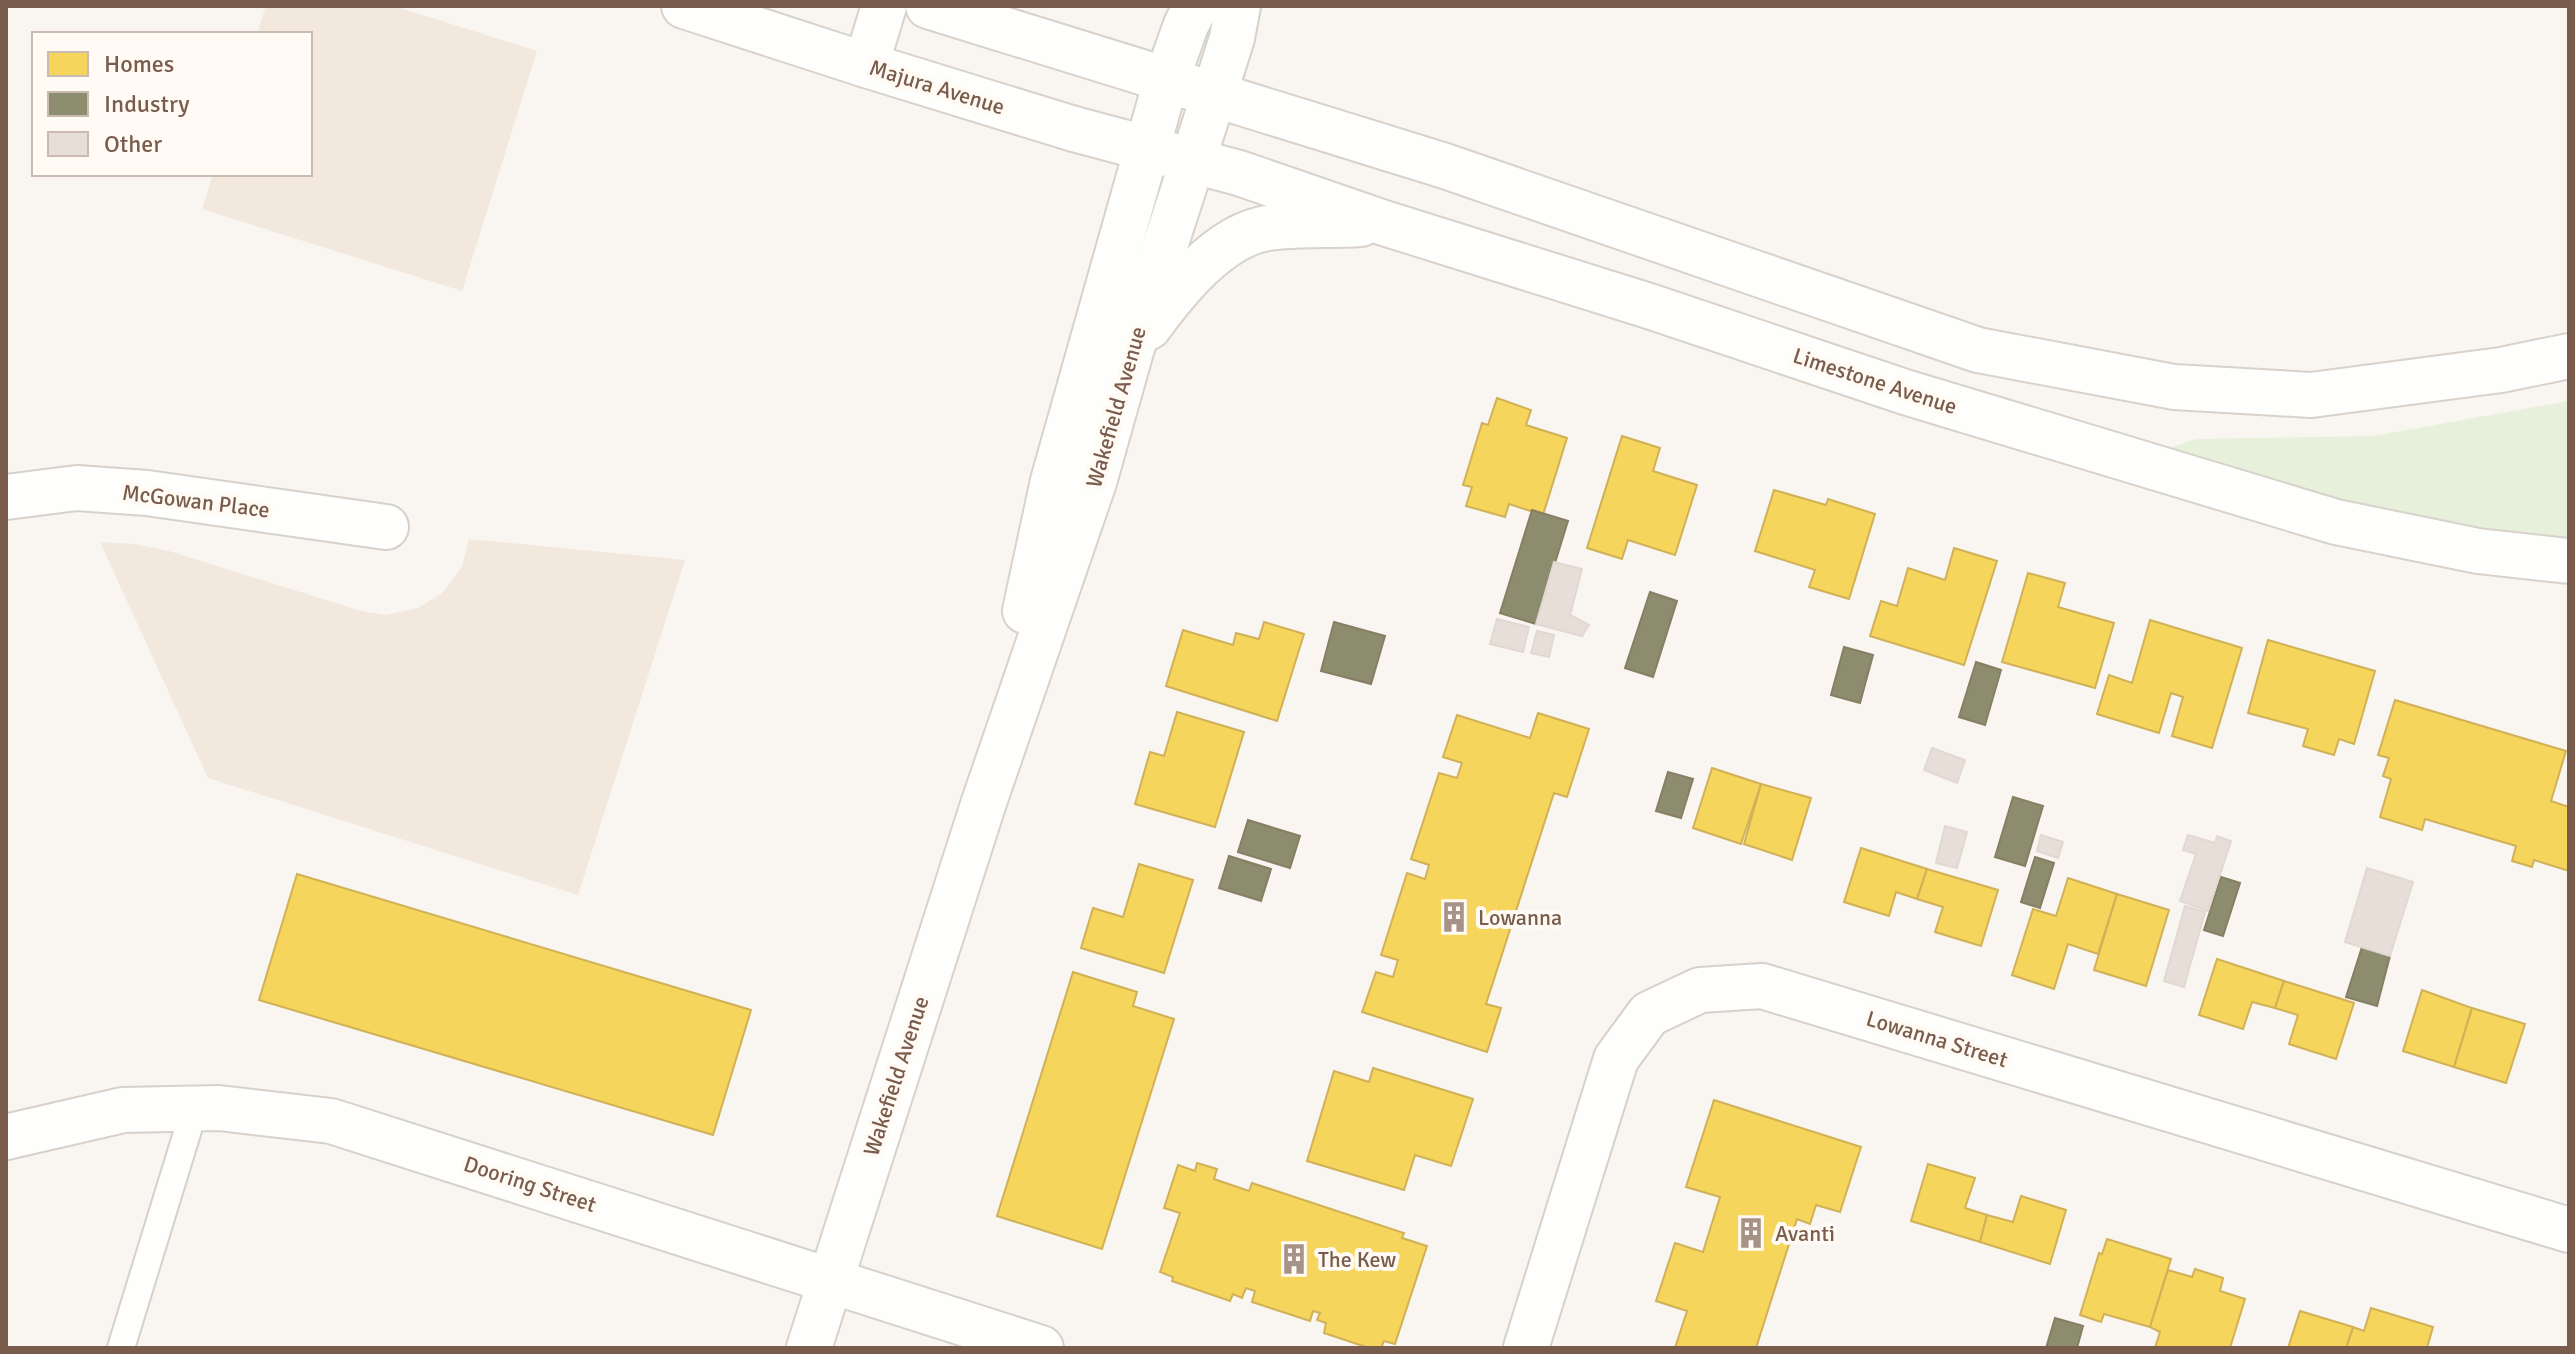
<svg xmlns="http://www.w3.org/2000/svg" width="2575" height="1354" font-family="Signika,sans-serif">
  <style>
    .residential { fill: #f2e8de }
    .green { fill: #e7f0db }
    .homes { fill: #f6d55c; stroke: #d1b158; stroke-width: 2 }
    .industry { fill: #8c8c6e; stroke: #877e64; stroke-width: 2 }
    .building { fill: #e6ded7; stroke: #e2d8d2; stroke-width: 2 }
    .lines { fill: none; stroke-linecap: round; stroke-linejoin: round }
    .lane-casing { stroke: #d7d1cb; stroke-width: 30 }
    .street-casing { stroke: #d7d1cb; stroke-width: 48 }
    .secondary-casing { stroke: #d9d2cb; stroke-width: 48 }
    .lane { stroke: #fefefd; stroke-width: 26 }
    .street { stroke: #fefefd; stroke-width: 44 }
    .secondary { stroke: #fefefd; stroke-width: 44 }
    .labels { text-anchor: middle; dominant-baseline: central; stroke-width: 8; stroke-linejoin: round; paint-order: stroke }
    .street-label { font-size: 22px; fill: #7a5c4d; stroke: #fffaf3 }
    .poi-label { font-size: 22px; fill: #7a5c4d; stroke: #fffaf3; text-anchor: start }
  </style>
  <rect width="100%" height="100%" fill="#f9f5f0"/>
  <g class="residential">
    <path d="M266 6H394L537 51 462 291 202 209 213 174H310V34H257Z"/>
    <path d="M469 539 685 560 578 895 208 778 100 542 135 544 169 551 361 611 386 615 418 608 442 593 462 567Z"/>
  </g>
  <path class="green" d="M2569 401V540L2385 513 2167 449 2196 439 2374 436Z"/>
  <g class="homes">
    <path d="M1497 398 1531 410 1526 425 1567 438 1543 515 1509 504 1505 517 1466 506 1472 487 1463 485 1482 423 1488 425Z"/>
    <path d="M1622 436 1660 448 1653 471 1697 485 1675 555 1628 540 1622 559 1587 548Z"/>
    <path d="M1774 490 1826 505 1828 499 1875 514 1849 599 1809 587 1815 570 1755 551Z"/>
    <path d="M1954 548 1997 561 1964 665 1870 636 1881 601 1897 606 1908 568 1945 580Z"/>
    <path d="M2028 573 2065 583 2058 607 2114 623 2095 688 2002 662Z"/>
    <path d="M2150 620 2242 648 2212 748 2172 736 2183 697 2171 693 2159 733 2097 714 2109 675 2132 683Z"/>
    <path d="M1264 622 1304 634 1277 721 1166 686 1183 630 1233 645 1236 633 1259 639Z"/>
    <path d="M2268 640 2375 671 2354 744 2339 739 2334 755 2303 746 2308 729 2248 713Z"/>
    <path d="M2395 700 2566 751 2551 801 2569 807V871L2534 860 2532 867 2512 861 2516 846 2425 819 2422 830 2380 817 2391 779 2383 776 2389 758 2378 755Z"/>
    <path d="M1177 712 1244 732 1215 827 1135 804 1150 752 1164 756Z"/>
    <path d="M1538 713 1589 729 1567 797 1554 793 1486 1004 1501 1008 1487 1052 1362 1012 1376 972 1393 977 1398 960 1381 955 1407 873 1425 879 1429 865 1411 859 1439 773 1457 778 1462 763 1443 757 1457 715 1530 738Z"/>
    <path d="M1712 768 1761 784 1741 844 1693 828Z"/>
    <path d="M1761 784 1811 798 1792 860 1744 844Z"/>
    <path d="M1861 848 1927 869 1917 899 1896 892 1889 916 1844 902Z"/>
    <path d="M1139 864 1193 880 1164 973 1081 948 1093 908 1123 917Z"/>
    <path d="M1927 869 1998 890 1981 946 1935 932 1943 907 1917 899Z"/>
    <path d="M297 874 751 1010 713 1135 259 1000Z"/>
    <path d="M2068 878 2117 894 2098 954 2068 944 2054 989 2012 975 2033 909 2056 916Z"/>
    <path d="M2117 894 2169 910 2146 986 2094 970Z"/>
    <path d="M2217 959 2284 981 2275 1008 2252 1002 2243 1029 2199 1015Z"/>
    <path d="M1073 972 1137 992 1133 1006 1174 1019 1102 1249 997 1216Z"/>
    <path d="M2284 981 2354 1003 2336 1059 2289 1044 2298 1015 2275 1008Z"/>
    <path d="M2422 990 2472 1008 2454 1067 2403 1051Z"/>
    <path d="M2472 1008 2525 1024 2506 1083 2454 1067Z"/>
    <path d="M1373 1068 1473 1099 1451 1166 1415 1155 1404 1190 1307 1161 1334 1071 1369 1082Z"/>
    <path d="M1714 1100 1861 1147 1840 1212 1816 1205 1810 1224 1797 1219 1756 1348H1675L1687 1311 1656 1301 1675 1243 1703 1252 1720 1197 1686 1187Z"/>
    <path d="M1197 1163 1217 1169 1214 1179 1249 1191 1252 1183 1404 1233 1402 1238 1427 1246 1395 1344 1384 1341 1381 1348H1369L1324 1333 1326 1323 1317 1320 1320 1313 1313 1311 1310 1321 1252 1302 1255 1291 1246 1288 1242 1298 1233 1294 1230 1301 1172 1281 1173 1277 1160 1272 1180 1213 1164 1208 1178 1165 1195 1171Z"/>
    <path d="M1928 1164 1975 1178 1965 1208 1987 1215 1980 1242 1911 1221Z"/>
    <path d="M2021 1196 2066 1210 2050 1264 1980 1242 1987 1215 2013 1222Z"/>
    <path d="M2107 1239 2171 1259 2150 1327 2104 1314 2101 1322 2080 1315 2099 1253 2102 1254Z"/>
    <path d="M2195 1269 2223 1278 2220 1291 2245 1299 2230 1348H2155L2160 1332 2150 1327 2168 1270 2192 1277Z"/>
    <path d="M2371 1308 2433 1327 2427 1348H2346L2353 1327 2364 1331Z"/>
    <path d="M2300 1311 2353 1327 2346 1348H2288Z"/>
  </g>
  <g class="industry">
    <path d="M1532 510 1568 521 1536 624 1500 613Z"/>
    <path d="M1650 592 1677 601 1653 677 1625 668Z"/>
    <path d="M1334 622 1385 636 1371 684 1321 671Z"/>
    <path d="M1844 647 1873 655 1860 703 1831 695Z"/>
    <path d="M1976 662 2001 670 1985 725 1959 717Z"/>
    <path d="M1668 772 1693 779 1681 818 1656 811Z"/>
    <path d="M2013 797 2043 806 2025 866 1995 857Z"/>
    <path d="M1248 820 1300 836 1290 868 1238 852Z"/>
    <path d="M1229 856 1271 869 1261 901 1219 888Z"/>
    <path d="M2035 857 2054 863 2040 908 2021 902Z"/>
    <path d="M2221 877 2240 883 2223 936 2204 930Z"/>
    <path d="M2362 947 2390 956 2377 1006 2346 997Z"/>
    <path d="M2055 1318 2083 1326 2077 1348H2046Z"/>
  </g>
  <g class="building">
    <path d="M1554 562 1582 569 1570 615 1589 625 1582 636 1536 624Z"/>
    <path d="M1497 619 1529 627 1523 652 1490 644Z"/>
    <path d="M1537 631 1554 635 1549 657 1531 653Z"/>
    <path d="M1932 748 1965 760 1957 783 1924 770Z"/>
    <path d="M1945 826 1967 832 1957 868 1936 863Z"/>
    <path d="M2041 835 2063 842 2058 858 2037 851Z"/>
    <path d="M2188 835 2215 843 2217 836 2231 841 2208 911 2180 901 2196 854 2183 850Z"/>
    <path d="M2367 868 2413 882 2390 956 2345 942Z"/>
    <path d="M2185 906 2205 912 2184 987 2164 981Z"/>
  </g>
  <g class="lines">
    <defs>
      <path id="lane" d="M121 1348 195 1107"/>
      <g id="street">
        <path d="M1166 81 1186 25 1196 6"/>
        <path d="M1214 95 1232 38 1238 6"/>
        <path d="M6 497 77 488 147 493 386 527"/>
        <path d="M6 1137 123 1110 219 1108 331 1121 1041 1348"/>
        <path d="M1526 1348 1616 1059 1649 1014 1700 990 1762 986 2569 1230"/>
      </g>
      <g id="secondary">
        <path d="M684 6 866 65 1074 129 1239 173 1384 223 1649 306 1905 392 2336 522 2478 551 2569 561"/>
        <path d="M928 6 1445 166 1978 350 2174 387 2311 395 2501 370 2569 356"/>
        <path d="M866 65 884 6"/>
        <path d="M1149 327C1176 290 1219 236 1267 228 1298 224 1331 226 1361 224"/>
        <path d="M1025 611 1053 481 1166 81"/>
        <path d="M809 1348 983 805 1094 482 1131 351 1214 95"/>
      </g>
    </defs>
    <use href="#lane" class="lane-casing"/>
    <use href="#street" class="street-casing"/>
    <use href="#secondary" class="secondary-casing"/>
    <use href="#lane" class="lane"/>
    <use href="#street" class="street"/>
    <use href="#secondary" class="secondary"/>
  </g>
  <defs>
    <symbol id="building-bare" viewBox="-9 -9 18 18"><path d="M-4-6H4V6H1V3H-1V6H-4ZM-2.5-4.3h1.7v1.8h-1.7ZM.8-4.3h1.7v1.8H.8ZM-2.5-1h1.7V.8h-1.7ZM.8-1h1.7V.8H.8Z" fill="#a69286" stroke="#fffaf3" stroke-width="2.5" paint-order="stroke"/></symbol>
  </defs>
  <g fill-rule="evenodd">
    <use href="#building-bare" x="1432" y="895" width="44" height="44"/>
    <use href="#building-bare" x="1729" y="1211" width="44" height="44"/>
    <use href="#building-bare" x="1272" y="1237" width="44" height="44"/>
  </g>
  <g class="labels">
    <g class="street-label">
      <text transform="translate(937 87) rotate(17)">Majura Avenue</text>
      <text transform="translate(1875 381) rotate(18)">Limestone Avenue</text>
      <text transform="translate(1116 407) rotate(-74)">Wakefield Avenue</text>
      <text transform="translate(196 501) rotate(7)">McGowan Place</text>
      <text transform="translate(1937 1039) rotate(17)">Lowanna Street</text>
      <text transform="translate(896 1076) rotate(-72)">Wakefield Avenue</text>
      <text transform="translate(530 1184) rotate(18)">Dooring Street</text>
    </g>
    <g class="poi-label">
      <text x="1478" y="917">Lowanna</text>
      <text x="1775" y="1233">Avanti</text>
      <text x="1318" y="1259">The Kew</text>
    </g>
  </g>
  <rect width="2575" height="1354" fill="none" stroke="#7a5c4d" stroke-width="16"/>
  <rect x="32" y="32" width="280" height="144" fill="#fffaf3" stroke="#cabbb1" stroke-width="2"/>
  <rect x="48" y="52" width="40" height="24" fill="#f6d55c" stroke="#cabbb1" stroke-width="2"/>
  <text x="104" y="72" font-size="24" fill="#7a5c4d">Homes</text>
  <rect x="48" y="92" width="40" height="24" fill="#8c8c6e" stroke="#cabbb1" stroke-width="2"/>
  <text x="104" y="112" font-size="24" fill="#7a5c4d">Industry</text>
  <rect x="48" y="132" width="40" height="24" fill="#e6ded7" stroke="#cabbb1" stroke-width="2"/>
  <text x="104" y="152" font-size="24" fill="#7a5c4d">Other</text>
</svg>
